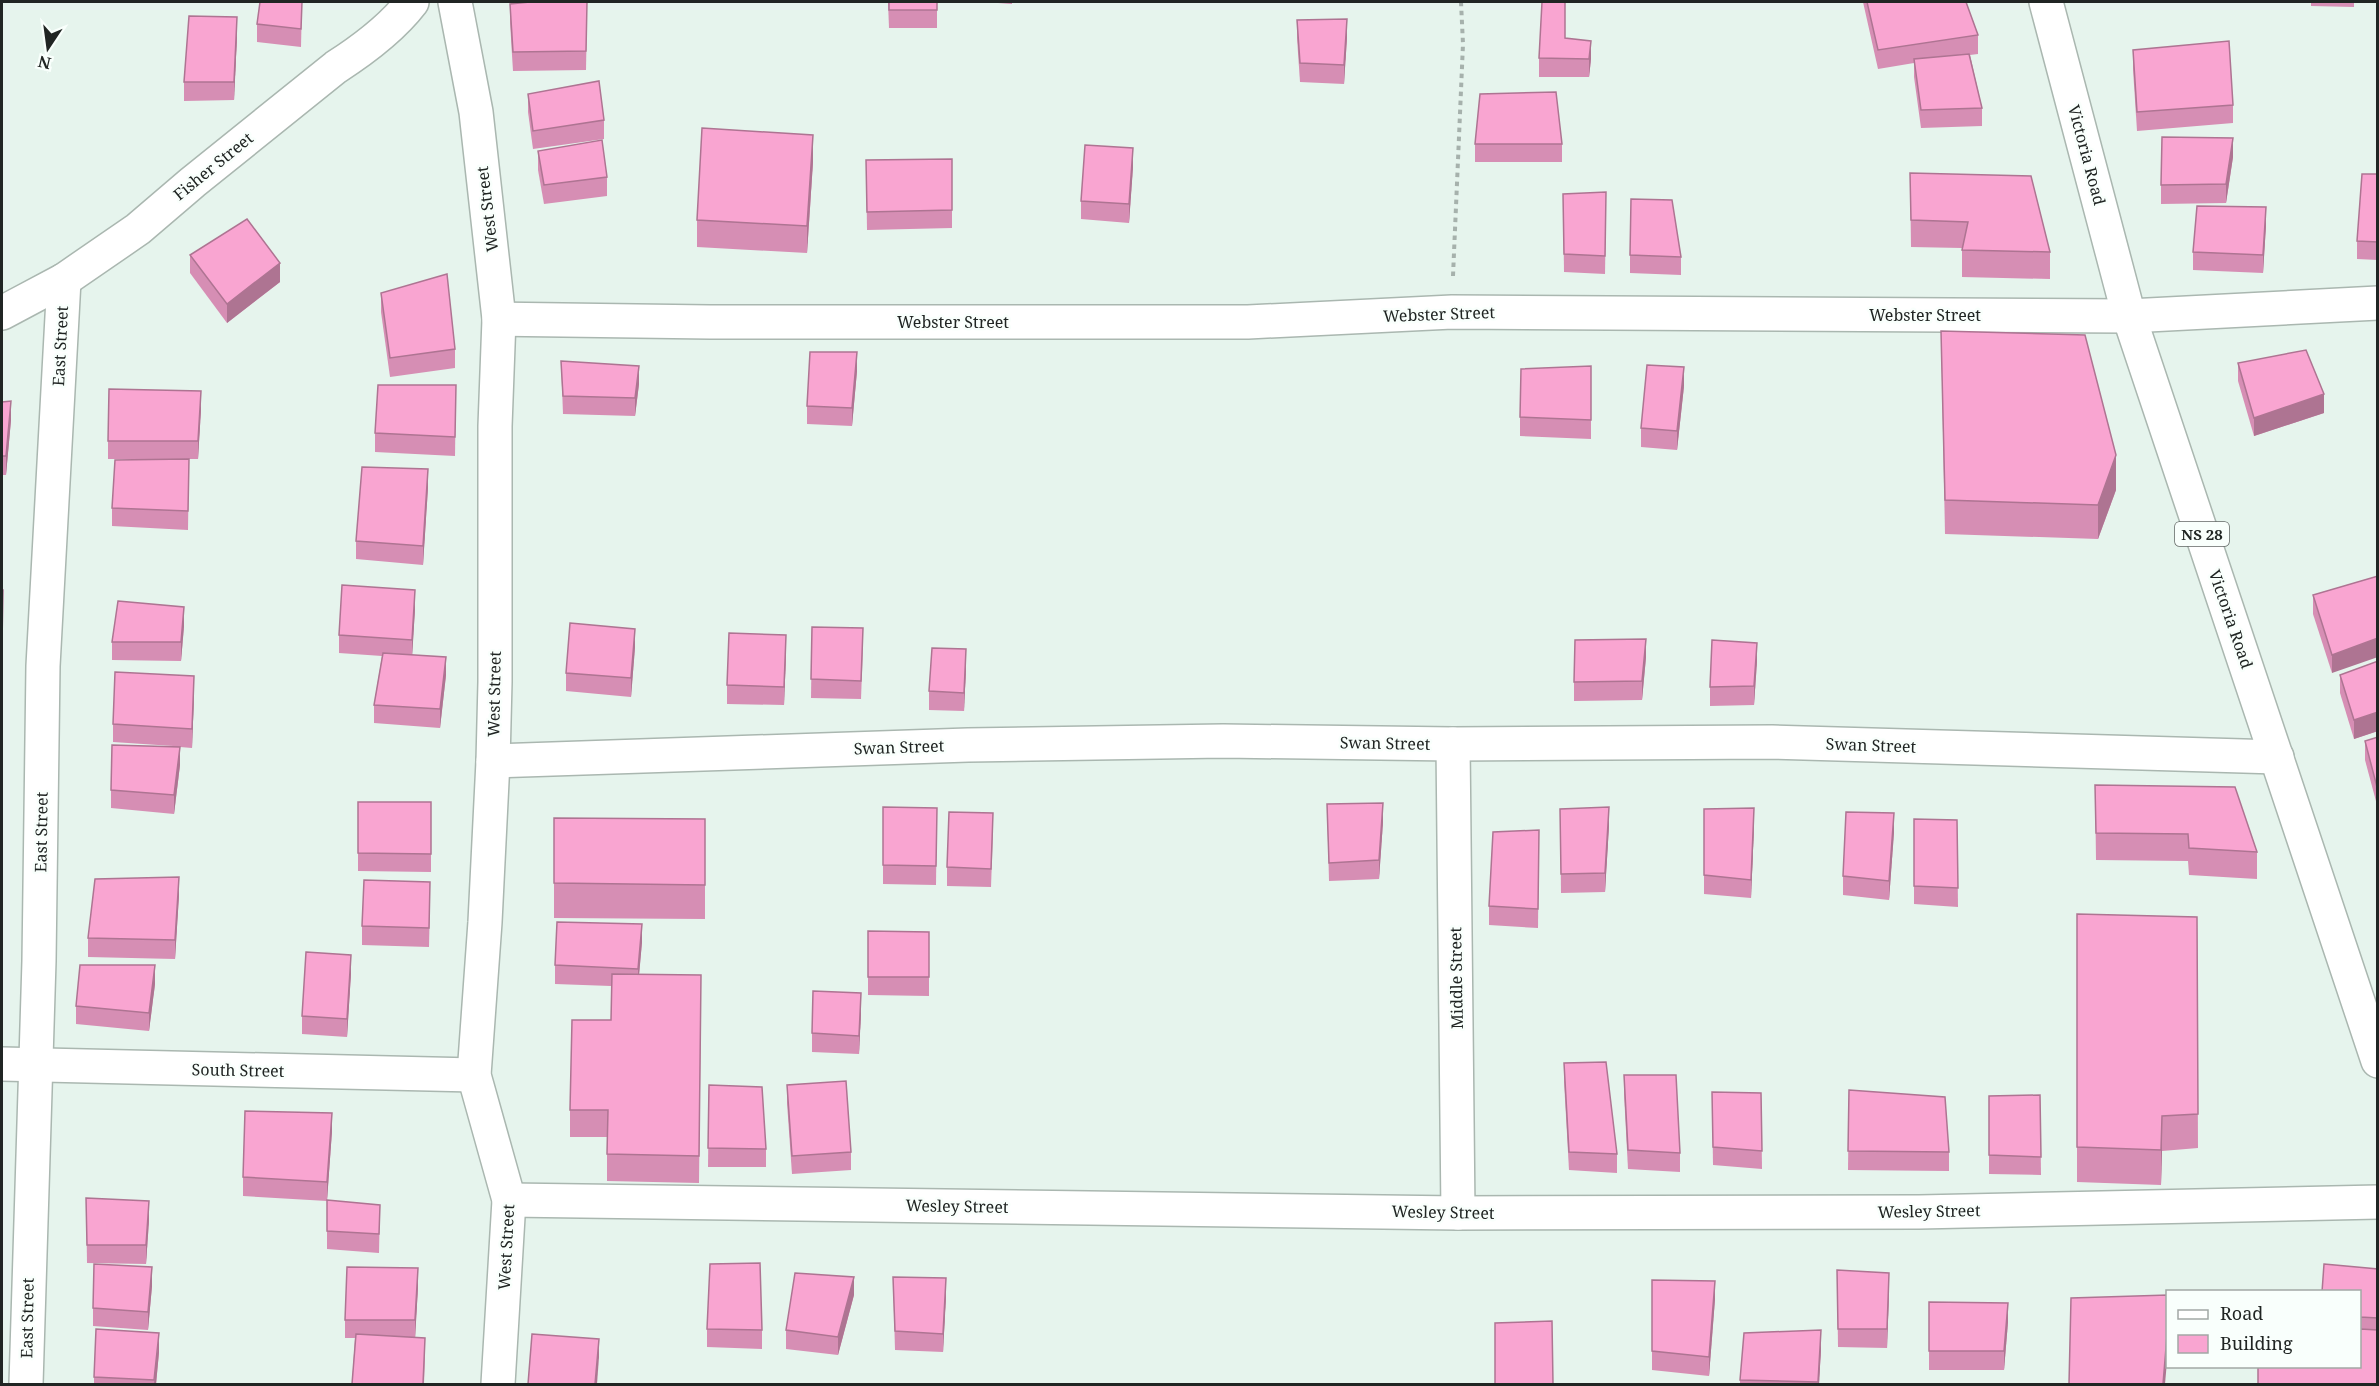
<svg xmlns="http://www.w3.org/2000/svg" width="2379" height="1386" font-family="'Noto Serif',serif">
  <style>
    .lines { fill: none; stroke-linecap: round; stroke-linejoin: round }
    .minor-casing { stroke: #aab7b0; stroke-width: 36 }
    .primary-casing { stroke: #aab7b0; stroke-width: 36 }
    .path { stroke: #a6b1ac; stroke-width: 4; stroke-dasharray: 4.5 4.5; stroke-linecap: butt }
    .minor { stroke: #fff; stroke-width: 33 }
    .primary { stroke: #fff; stroke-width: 33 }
    .wall { fill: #d68eb4 }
    .shaded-wall { fill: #ae7492 }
    .building { fill: #f9a5d1; stroke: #ae7492; stroke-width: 1.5 }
    .labels { text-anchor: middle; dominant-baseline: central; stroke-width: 5; stroke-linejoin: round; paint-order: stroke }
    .shield { fill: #f9fffc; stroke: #616664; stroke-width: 1.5 }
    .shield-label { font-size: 15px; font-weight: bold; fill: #202523 }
    .street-label { font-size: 16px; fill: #202523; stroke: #f9fffc }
  </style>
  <rect width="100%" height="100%" fill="#e6f4ed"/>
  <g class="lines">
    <defs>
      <g id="minor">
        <path d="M455 2 476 112 499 319 495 426V682L493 761 485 922 474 1075 509 1200 498 1384"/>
        <path d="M2 313 64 280 138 229 193 182 336 67C364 49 392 28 412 2"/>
        <path d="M499 319 710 322H1248L1452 312 2129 316 2378 303"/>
        <path d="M1453 744 1458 1213"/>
        <path d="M493 761 968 745 1223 741 1453 744 1772 742 2277 757"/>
        <path d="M2 1064 474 1075"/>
        <path d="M509 1200 1458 1213 1919 1212 2378 1202"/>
        <path d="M26 1384 39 961 43 666 64 280"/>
      </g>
      <path id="primary" d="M2046 2 2129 316 2378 1061"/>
    </defs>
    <use href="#minor" class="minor-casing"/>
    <use href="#primary" class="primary-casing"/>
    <path class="path" d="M1453 276 1463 44 1461 2"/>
    <use href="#minor" class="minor"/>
    <use href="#primary" class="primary"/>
  </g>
  <g class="wall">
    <path d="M302 2 301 47 257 42V24Z"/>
    <path d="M888 2H937V28H889Z"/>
    <path d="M984 2H1012V4Z"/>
    <path d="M1863 2H1966L1978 35V54L1970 55 1982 108V126L1921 128 1914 77V63L1878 69Z"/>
    <path d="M2311 2H2354V7L2311 6Z"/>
    <path d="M510 4 587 14 586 70 513 71 510 22Z"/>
    <path d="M1297 20 1347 37 1344 84 1300 82 1297 38Z"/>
    <path d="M237 36 234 100 184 101V82Z"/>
    <path d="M1565 38 1591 59 1589 77H1539V58Z"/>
    <path d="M2133 50 2233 105V123L2137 131 2133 69Z"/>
    <path d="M528 94 604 120V139L533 149 528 112Z"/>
    <rect x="1475" y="144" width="87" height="18"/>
    <path d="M538 151 607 177V196L544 204 538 170Z"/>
    <path d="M2233 157 2226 203 2161 204V185Z"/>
    <path d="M952 159V228L867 230 866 160Z"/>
    <path d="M813 162 807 253 697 247V220Z"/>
    <path d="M1133 167 1129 223 1081 219V201Z"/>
    <path d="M1910 173 2050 252V279L1962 277V248L1911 247Z"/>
    <path d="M2378 174V260L2357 259V241Z"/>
    <path d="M1563 194 1606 210 1605 274 1564 272Z"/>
    <path d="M2266 225 2263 273 2193 270V252Z"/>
    <path d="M190 255 280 282 227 323 190 273Z"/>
    <path d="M1630 255 1681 257V275L1630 273Z"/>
    <path d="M381 293 455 349V368L390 377 381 312Z"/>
    <path d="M1941 331 2116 490 2098 539 1945 534Z"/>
    <path d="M561 361 639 384 635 416 563 414Z"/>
    <path d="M2238 363 2324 413 2254 436 2238 381Z"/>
    <path d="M1591 366V439L1520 436V417Z"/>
    <path d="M857 371 852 426 807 424V406Z"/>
    <path d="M456 385 455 456 375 452V433Z"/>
    <path d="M1684 386 1677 450 1641 447V428Z"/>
    <path d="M2 402 11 420 6 475H2Z"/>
    <path d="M201 409 198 459H189L188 530 112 526V508L156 459H108V441Z"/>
    <path d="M428 487 423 565 356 559V541Z"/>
    <path d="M2378 576 2332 673 2313 614V595Z"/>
    <path d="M415 609 412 655 446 675 440 728 374 723V705L382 656 339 653V635Z"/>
    <path d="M184 626 181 661 112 660V642Z"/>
    <path d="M812 627 863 646 861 699 811 698Z"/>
    <path d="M635 647 631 697 566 691V673Z"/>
    <path d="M786 653 784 705 727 704V685Z"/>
    <path d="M1646 657 1642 700 1574 701V682Z"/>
    <path d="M1757 661 1754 705 1710 706V687Z"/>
    <path d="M2378 661V731L2354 739 2340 693V675Z"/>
    <path d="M966 668 964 711 929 710V691Z"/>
    <path d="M194 695 192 748 180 747V765L174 814 111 808V790L173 746 113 742V724Z"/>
    <path d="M2378 737 2377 805 2365 760V741Z"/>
    <path d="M2095 785 2257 852V879L2189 875 2188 861 2096 860Z"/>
    <path d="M358 802H431V872L358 871Z"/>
    <path d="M1327 804 1383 822 1379 879 1329 881Z"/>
    <path d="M883 807 937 808 936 885 883 884Z"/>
    <path d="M1560 809 1609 826 1605 892 1561 893Z"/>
    <path d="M1704 809 1754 826 1751 898 1704 894Z"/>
    <path d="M554 818 705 819V919L554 918Z"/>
    <path d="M1914 819 1957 820 1958 907 1914 904Z"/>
    <path d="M1539 830 1538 928 1489 925V906Z"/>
    <path d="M993 831 991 887 947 886V867Z"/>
    <path d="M1894 832 1889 900 1843 895V876Z"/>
    <path d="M179 895 175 959 88 957V938Z"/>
    <path d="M430 901 429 947 362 945V926Z"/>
    <path d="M2077 914 2197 917 2198 1148 2162 1151 2161 1185 2077 1182Z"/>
    <path d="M868 931 929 932V996L868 995Z"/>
    <path d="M642 942 639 974 701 1002 699 1183 607 1181V1137H570V1110L611 1020V986L555 984V965Z"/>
    <path d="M351 973 347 1037 302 1034V1016Z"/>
    <path d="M155 984 149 1031 76 1024V1006Z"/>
    <path d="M861 1012 859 1054 812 1052V1033Z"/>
    <path d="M1564 1063 1617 1154V1173L1569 1170 1564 1081Z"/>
    <path d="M1624 1075 1680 1153V1172L1628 1169 1624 1094Z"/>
    <path d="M709 1085 766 1149V1167H708Z"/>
    <path d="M787 1085 851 1152V1170L792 1174 787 1103Z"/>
    <path d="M1849 1090 1949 1152V1171L1848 1170Z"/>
    <path d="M1712 1092 1761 1093 1762 1169 1713 1165Z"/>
    <path d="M2040 1095 2041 1175 1989 1174V1096Z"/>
    <path d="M332 1131 327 1200 380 1205 379 1253 327 1249V1201L243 1196V1177Z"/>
    <path d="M86 1198 149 1220 146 1264 87 1263Z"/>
    <path d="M2378 1269V1384L2360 1366V1292Z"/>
    <path d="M1837 1270 1889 1291 1887 1348 1838 1347Z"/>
    <path d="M893 1277 946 1296 943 1352 895 1350Z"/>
    <path d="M1652 1280 1715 1299 1709 1376 1652 1370Z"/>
    <path d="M152 1286 148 1330 93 1326V1308Z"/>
    <path d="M418 1287 415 1338 425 1357 424 1384H352L355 1338H345V1320Z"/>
    <path d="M854 1295 838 1355 786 1349V1330Z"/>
    <path d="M1929 1302 2008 1322 2004 1370H1929Z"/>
    <path d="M707 1329 762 1330V1349L707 1347Z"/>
    <path d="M1821 1349 1819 1384H1740V1380Z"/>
    <path d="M159 1352 156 1384H94V1377Z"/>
  </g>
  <g class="shaded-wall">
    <path d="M237 17V36L234 100V82Z"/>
    <path d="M1347 19V37L1344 84V65Z"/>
    <path d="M1591 41V59L1589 77V59Z"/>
    <path d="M813 135V162L807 253V226Z"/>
    <path d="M2233 138V157L2226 203V184Z"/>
    <path d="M1133 148V167L1129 223V204Z"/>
    <path d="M2266 207V225L2263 273V255Z"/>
    <path d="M280 263V282L227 323V304Z"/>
    <path d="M857 352V371L852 426V408Z"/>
    <path d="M639 366V384L635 416V398Z"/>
    <path d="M1684 367V386L1677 450V431Z"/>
    <path d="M201 391V409L198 459V441Z"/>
    <path d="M2324 394V413L2254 436V418Z"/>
    <path d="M11 401V420L6 475V456Z"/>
    <path d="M2116 455V490L2098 539V505Z"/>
    <path d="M428 469V487L423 565V546Z"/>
    <path d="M415 590V609L412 658V640Z"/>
    <path d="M184 607V626L181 661V642Z"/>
    <path d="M635 629V647L631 697V678Z"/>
    <path d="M786 635V653L784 705V687Z"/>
    <path d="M2378 638V657L2332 673V655Z"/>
    <path d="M1646 639V657L1642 700V681Z"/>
    <path d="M1757 643V661L1754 705V686Z"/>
    <path d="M966 649V668L964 711V693Z"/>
    <path d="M446 657V675L440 728V709Z"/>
    <path d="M194 676V695L192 748V729Z"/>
    <path d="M2378 712V731L2354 739V720Z"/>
    <path d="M180 747V765L174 814V795Z"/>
    <path d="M1383 803V822L1379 879V860Z"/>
    <path d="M1609 807V826L1605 892V873Z"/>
    <path d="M1754 808V826L1751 898V880Z"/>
    <path d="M1894 813V832L1889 900V881Z"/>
    <path d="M179 877V895L175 959V940Z"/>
    <path d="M642 924V942L638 987V969Z"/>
    <path d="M351 955V973L347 1037V1019Z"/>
    <path d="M155 965V984L149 1031V1013Z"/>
    <path d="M861 993V1012L859 1054V1036Z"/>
    <path d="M332 1113V1131L327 1201V1182Z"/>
    <path d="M2162 1116V1151L2161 1185V1150Z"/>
    <path d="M149 1201V1220L146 1264V1245Z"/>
    <path d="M152 1267V1286L148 1330V1312Z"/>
    <path d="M418 1268V1287L415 1339V1320Z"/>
    <path d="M1889 1273V1291L1887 1348V1329Z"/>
    <path d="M854 1277V1295L838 1355V1337Z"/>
    <path d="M946 1278V1296L943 1352V1334Z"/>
    <path d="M1715 1281V1299L1709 1376V1357Z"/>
    <path d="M2008 1303V1322L2004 1370V1351Z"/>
    <path d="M2168 1323V1350L2165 1384H2163Z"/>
    <path d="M1821 1330V1349L1819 1384H1818Z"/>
    <path d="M159 1333V1352L156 1384H154Z"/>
    <path d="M599 1339V1357L597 1384H595Z"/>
  </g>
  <g class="building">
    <path d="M260 2H302L301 29 257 24Z"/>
    <path d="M530 2H587L586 51 513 52 510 4Z"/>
    <rect x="889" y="2" width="48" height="8"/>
    <path d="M1542 2H1565V38L1591 41 1589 59 1539 58Z"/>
    <path d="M1867 2H1966L1978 35 1878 50Z"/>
    <path d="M189 16 237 17 234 82H184Z"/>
    <path d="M1347 19 1344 65 1300 63 1297 20Z"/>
    <path d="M2229 41 2233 105 2137 112 2133 50Z"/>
    <path d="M1969 54 1982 108 1921 110 1914 59Z"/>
    <path d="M599 81 604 120 533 131 528 94Z"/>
    <path d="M1556 92 1562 144H1475L1480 94Z"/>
    <path d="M702 128 813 135 807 226 697 220Z"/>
    <path d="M2162 137 2233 138 2226 184 2161 185Z"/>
    <path d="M602 140 607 177 544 185 538 151Z"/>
    <path d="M1085 145 1133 148 1129 204 1081 201Z"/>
    <path d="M952 159V210L867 212 866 160Z"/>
    <path d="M1910 173 2031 176 2050 252 1962 250 1968 222 1911 220Z"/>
    <path d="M2362 174H2378V242L2357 241Z"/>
    <path d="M1606 192 1605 256 1564 254 1563 194Z"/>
    <path d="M1631 199 1672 200 1681 257 1630 255Z"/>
    <path d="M2197 206 2266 207 2263 255 2193 252Z"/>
    <path d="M247 219 280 263 227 304 190 255Z"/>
    <path d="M447 274 455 349 390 358 381 293Z"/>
    <path d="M1941 331 2085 335 2116 455 2098 505 1945 500Z"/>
    <path d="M2306 350 2324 394 2254 418 2238 363Z"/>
    <path d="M810 352H857L852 408 807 406Z"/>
    <path d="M561 361 639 366 635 398 563 396Z"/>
    <path d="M1647 365 1684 367 1677 431 1641 428Z"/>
    <path d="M1591 366V420L1520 417 1521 369Z"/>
    <path d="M378 385H456L455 437 375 433Z"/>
    <path d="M109 389 201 391 198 441H108Z"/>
    <path d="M11 401 6 456H2V402Z"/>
    <path d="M189 459 188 511 112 508 115 460Z"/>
    <path d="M362 467 428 469 423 546 356 541Z"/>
    <path d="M2378 576V638L2332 655 2313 595Z"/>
    <path d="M342 585 415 590 412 640 339 635Z"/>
    <path d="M2 590H3L2 642Z"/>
    <path d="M118 601 184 607 181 642H112Z"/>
    <path d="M570 623 635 629 631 678 566 673Z"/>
    <path d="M812 627 863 628 861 681 811 679Z"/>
    <path d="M729 633 786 635 784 687 727 685Z"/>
    <path d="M1646 639 1642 681 1574 682 1575 640Z"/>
    <path d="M1712 640 1757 643 1754 686 1710 687Z"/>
    <path d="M932 648 966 649 964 693 929 691Z"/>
    <path d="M383 653 446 657 440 709 374 705Z"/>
    <path d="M2378 661V712L2354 720 2340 675Z"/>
    <path d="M115 672 194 676 192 729 113 724Z"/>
    <path d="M2378 737V786L2377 787 2365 741Z"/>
    <path d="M112 745 180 747 174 795 111 790Z"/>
    <path d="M2095 785 2235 787 2257 852 2189 848 2188 834 2096 833Z"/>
    <path d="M358 802H431V854L358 853Z"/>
    <path d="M1383 803 1379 860 1329 863 1327 804Z"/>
    <path d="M883 807 937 808 936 866 883 865Z"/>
    <path d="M1609 807 1605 873 1561 874 1560 809Z"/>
    <path d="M1754 808 1751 880 1704 875V809Z"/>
    <path d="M949 812 993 813 991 869 947 867Z"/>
    <path d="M1846 812 1894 813 1889 881 1843 876Z"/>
    <path d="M554 818 705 819V885L554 883Z"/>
    <path d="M1914 819 1957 820 1958 888 1914 886Z"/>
    <path d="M1539 830 1538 909 1489 906 1493 832Z"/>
    <path d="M179 877 175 940 88 938 95 879Z"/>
    <path d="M364 880 430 882 429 928 362 926Z"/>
    <path d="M2077 914 2197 917 2198 1114 2162 1116 2161 1150 2077 1147Z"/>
    <path d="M557 922 642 924 638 969 555 965Z"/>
    <path d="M868 931 929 932V977H868Z"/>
    <path d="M306 952 351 955 347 1019 302 1016Z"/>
    <path d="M80 965H155L149 1013 76 1006Z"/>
    <path d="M612 974 701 975 699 1156 607 1154 608 1110H570L572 1020H611Z"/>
    <path d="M813 991 861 993 859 1036 812 1033Z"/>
    <path d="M1606 1062 1617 1154 1569 1152 1564 1063Z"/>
    <path d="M1624 1075H1676L1680 1153 1628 1150Z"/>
    <path d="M846 1081 851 1152 792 1156 787 1085Z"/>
    <path d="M709 1085 762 1087 766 1149 708 1148Z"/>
    <path d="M1849 1090 1945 1097 1949 1152 1848 1151Z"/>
    <path d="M1712 1092 1761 1093 1762 1151 1713 1147Z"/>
    <path d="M2040 1095 2041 1157 1989 1155V1096Z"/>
    <path d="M245 1111 332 1113 327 1182 243 1177Z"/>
    <path d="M86 1198 149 1201 146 1245H87Z"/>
    <path d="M327 1200 380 1205 379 1234 327 1231Z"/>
    <path d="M760 1263 762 1330 707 1329 710 1264Z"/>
    <path d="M94 1264 152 1267 148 1312 93 1308Z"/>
    <path d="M2324 1264 2378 1269V1318L2360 1317V1292H2322Z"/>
    <path d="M347 1267 418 1268 415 1320H345Z"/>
    <path d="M1837 1270 1889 1273 1887 1329H1838Z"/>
    <path d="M795 1273 854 1277 838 1337 786 1330Z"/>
    <path d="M893 1277 946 1278 943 1334 895 1331Z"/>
    <path d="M1652 1280 1715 1281 1709 1357 1652 1351Z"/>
    <path d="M2168 1295V1323L2163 1384H2069L2071 1298Z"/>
    <path d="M1929 1302 2008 1303 2004 1351H1929Z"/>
    <path d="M1552 1321 1553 1384H1495V1323Z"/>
    <path d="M96 1329 159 1333 154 1380 94 1377Z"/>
    <path d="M2360 1329 2378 1330V1384H2258V1366H2360Z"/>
    <path d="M1821 1330 1818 1382 1740 1380 1744 1333Z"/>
    <path d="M356 1334 425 1338 423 1384H352Z"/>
    <path d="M532 1334 599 1339 595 1384H528Z"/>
  </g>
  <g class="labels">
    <rect class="shield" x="2175" y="522" width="54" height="24" rx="4.5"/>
    <g class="shield-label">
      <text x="2202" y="534">NS 28</text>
    </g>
    <g class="street-label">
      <text transform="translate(2087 155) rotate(75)">Victoria Road</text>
      <text transform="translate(213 166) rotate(-39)">Fisher Street</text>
      <text transform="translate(487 209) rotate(-97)">West Street</text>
      <text transform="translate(1439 314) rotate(-2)">Webster Street</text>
      <text x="1925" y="315">Webster Street</text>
      <text x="953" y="322">Webster Street</text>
      <text transform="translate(60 346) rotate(-87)">East Street</text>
      <text transform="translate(2231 619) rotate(71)">Victoria Road</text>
      <text transform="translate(494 694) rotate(-89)">West Street</text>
      <text transform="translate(1385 743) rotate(1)">Swan Street</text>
      <text transform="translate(1871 745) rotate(2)">Swan Street</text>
      <text transform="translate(899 747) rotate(-2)">Swan Street</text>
      <text transform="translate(41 832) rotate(-89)">East Street</text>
      <text transform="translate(1456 978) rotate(-91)">Middle Street</text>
      <text transform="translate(238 1070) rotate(1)">South Street</text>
      <text transform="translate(957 1206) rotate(1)">Wesley Street</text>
      <text transform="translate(1929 1211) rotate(-1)">Wesley Street</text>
      <text transform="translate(1443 1212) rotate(1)">Wesley Street</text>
      <text transform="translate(506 1247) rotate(-87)">West Street</text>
      <text transform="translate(27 1318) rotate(-89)">East Street</text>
    </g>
  </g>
  <rect width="2379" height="1386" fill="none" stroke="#202523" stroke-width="6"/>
  <rect x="2166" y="1290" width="195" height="78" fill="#f9fffc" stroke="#a2a8a5" stroke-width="1.5"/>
  <rect x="2178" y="1310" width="30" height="9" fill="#ffffff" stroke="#a2a8a5" stroke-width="1.5"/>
  <text x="2220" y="1320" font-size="18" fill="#202523">Road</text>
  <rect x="2178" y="1335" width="30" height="18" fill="#f9a5d1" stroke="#a2a8a5" stroke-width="1.5"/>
  <text x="2220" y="1350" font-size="18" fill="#202523">Building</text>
  <g transform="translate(48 48) rotate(193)" stroke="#f9fffc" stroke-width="4.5" paint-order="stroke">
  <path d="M0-4.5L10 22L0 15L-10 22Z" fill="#202523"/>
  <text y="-9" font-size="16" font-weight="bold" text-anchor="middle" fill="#202523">N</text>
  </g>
</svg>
